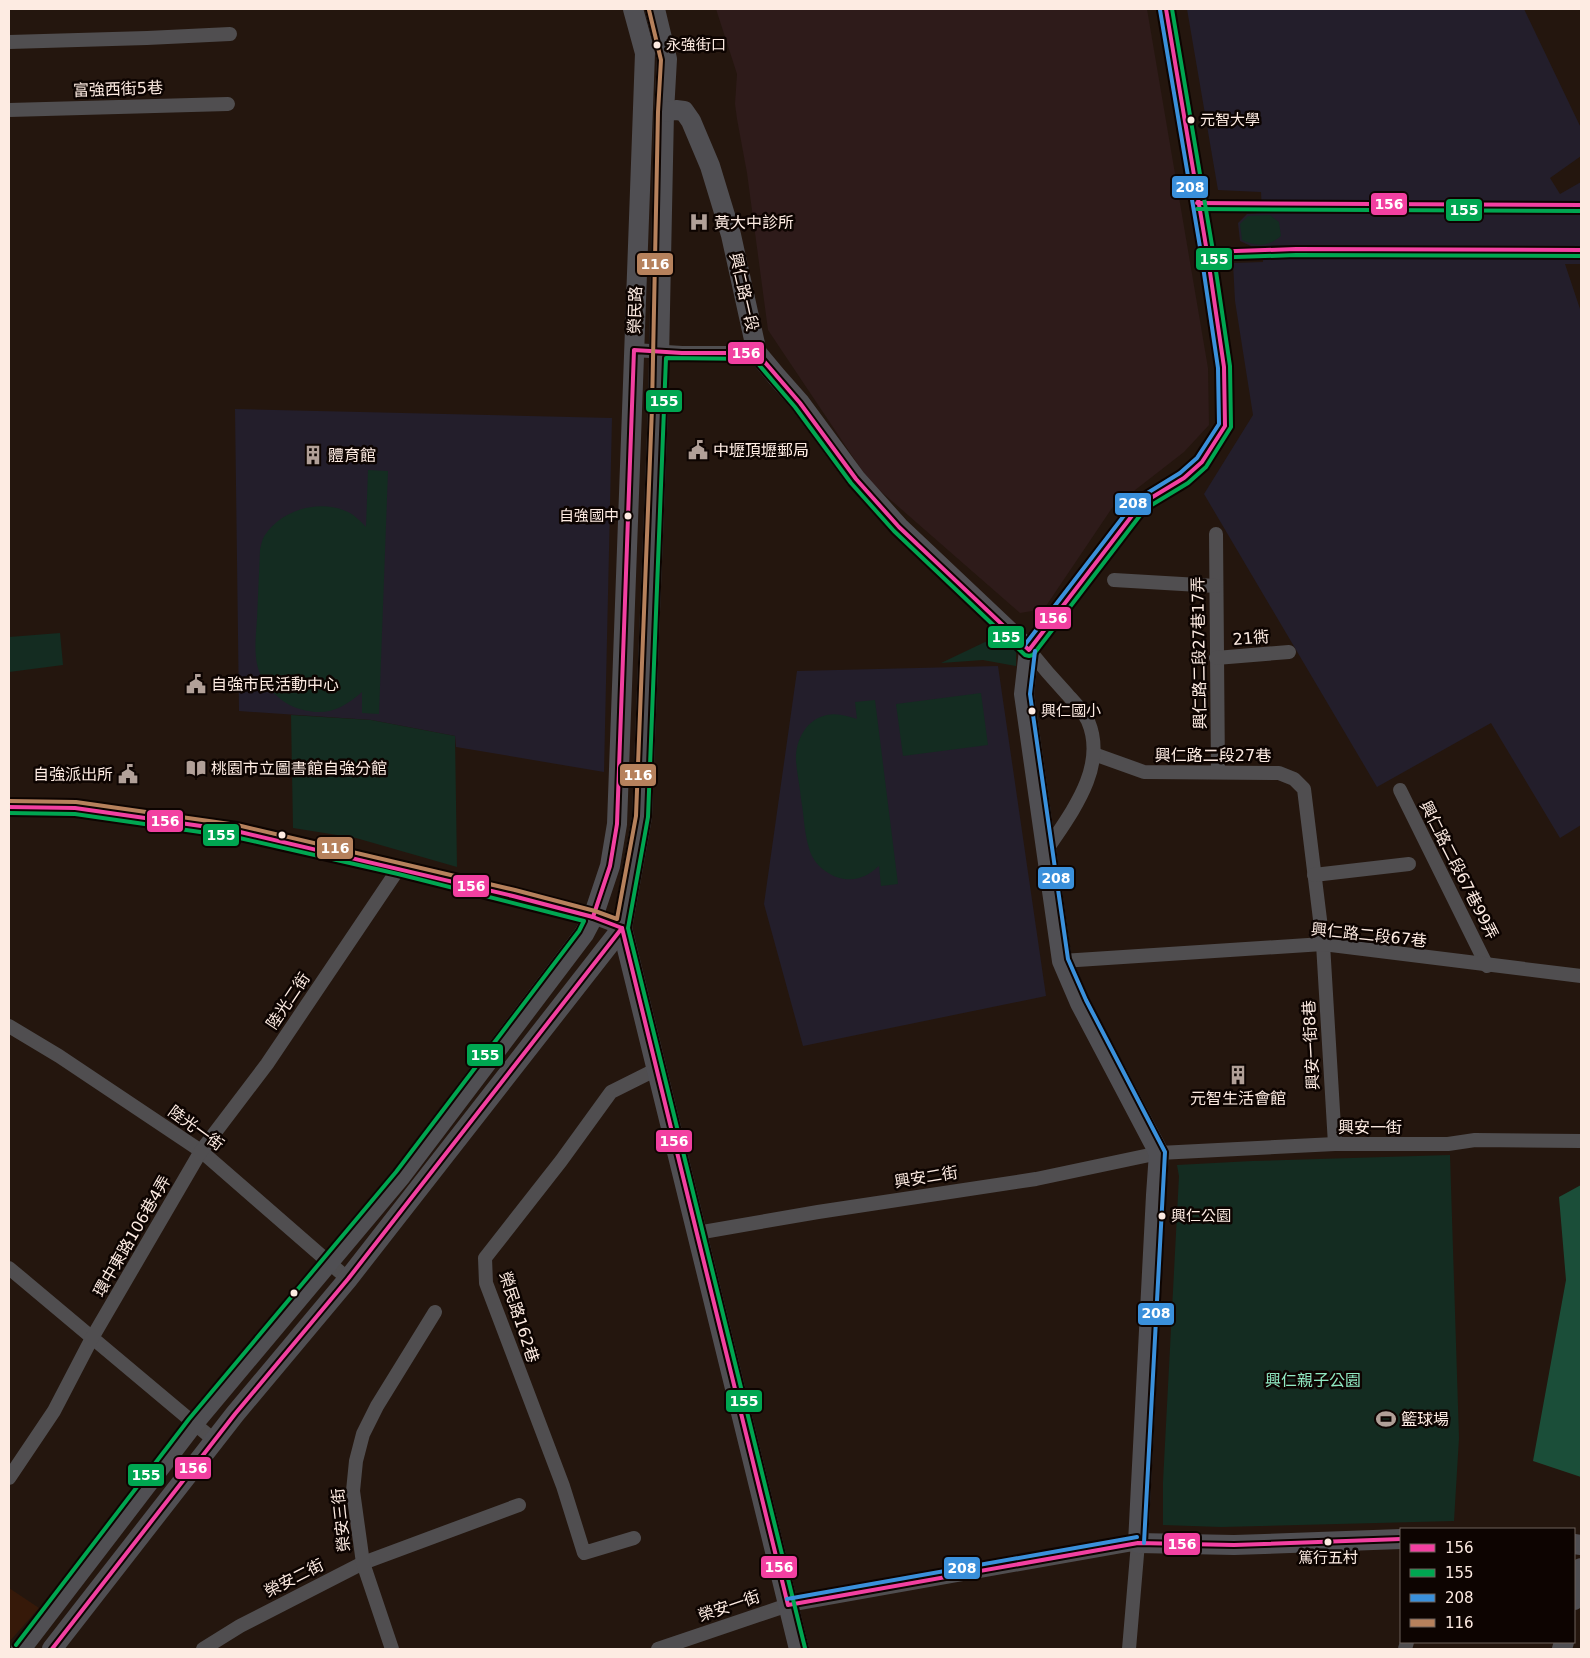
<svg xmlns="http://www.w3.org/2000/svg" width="1590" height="1658" font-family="'DejaVu Sans','Noto Sans TC',sans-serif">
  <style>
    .built { fill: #361909 }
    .industrial { fill: #2e1b1a }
    .education { fill: #231e2b }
    .green { fill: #142c21 }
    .forest { fill: #1b4e39 }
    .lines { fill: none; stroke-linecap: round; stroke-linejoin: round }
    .street { stroke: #504e50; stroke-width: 14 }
    .secondary { stroke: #504f53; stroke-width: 20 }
    .bus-1-casing { stroke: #0d0401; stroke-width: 8 }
    .bus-2-casing { stroke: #0d0401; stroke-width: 8 }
    .bus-3-casing { stroke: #0d0401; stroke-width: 8 }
    .bus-4-casing { stroke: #0d0401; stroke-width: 8 }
    .bus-1 { stroke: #f240a1; stroke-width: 4 }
    .bus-2 { stroke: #00a651; stroke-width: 4 }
    .bus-3 { stroke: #3a90db; stroke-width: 4 }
    .bus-4 { stroke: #b6815c; stroke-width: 4 }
    .bus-dot { fill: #fdebe2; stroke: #0d0401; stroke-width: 2 }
    .labels { text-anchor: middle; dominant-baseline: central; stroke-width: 5; stroke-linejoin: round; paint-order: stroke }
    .bus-label { font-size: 15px; fill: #fdebe2; stroke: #0d0401; text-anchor: start }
    .street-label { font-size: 16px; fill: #fdebe2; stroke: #0d0401 }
    .poi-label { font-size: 16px; fill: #fdebe2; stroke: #0d0401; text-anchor: start }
    .park-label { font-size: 16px; fill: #90e9c2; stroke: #0d0401 }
    .line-badge { stroke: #0d0401; stroke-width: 2 }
    .badge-label { font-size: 14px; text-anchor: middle; font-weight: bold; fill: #fff }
  </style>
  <rect width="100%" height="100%" fill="#24160e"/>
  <path class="built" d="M9 1588 39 1608 9 1642Z"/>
  <path class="industrial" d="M716 9H1147L1208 368 1209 425 1184 452 1112 508 1044 609 1020 613 869 481 768 330 747 173 737 119 735 104 737 74Z"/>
  <g class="education">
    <path d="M1187 9H1524L1581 128V156L1550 178 1560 194 1581 182V264H1565L1581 312V825L1560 838 1491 723 1377 787 1204 494 1253 415 1235 301 1233 263 1263 262V246H1251L1240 241 1238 223 1247 214 1262 213 1261 192 1218 190Z"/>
    <path d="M235 409 612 418 604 772 456 747 455 736 371 720 239 711Z"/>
    <path d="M998 666 1046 996 803 1046 764 904 797 671Z"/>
  </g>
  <g class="green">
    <path d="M1270 215 1279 222 1281 236C1268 247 1257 247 1242 240L1240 224 1248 216Z"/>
    <path d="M368 470 388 471 379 714 362 713V692C342 709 327 717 300 709 281 704 261 684 257 664 254 649 256 634 257 619 258 596 259 573 260 550 261 545 262 539 265 535 282 509 321 499 348 512 356 516 361 522 366 527Z"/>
    <path d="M60 633 63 665 9 672V637Z"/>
    <path d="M985 642 1016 644V666L983 660 941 663Z"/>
    <path d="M981 693 988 745 903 756 896 704Z"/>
    <path d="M875 700 898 884 881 886 879 866C873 871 867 876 859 878 839 884 814 869 809 848 804 833 804 815 801 799 800 787 797 774 796 761 795 741 806 719 827 715 837 713 847 716 857 719L855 702Z"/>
    <path d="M291 715 371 720 455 736 457 867 356 838 293 828Z"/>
    <path d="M1450 1155 1459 1438 1454 1521 1221 1527 1163 1525V1482L1179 1176 1177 1165 1252 1161Z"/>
  </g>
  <path class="forest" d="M1581 1185V1477L1533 1461 1566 1280 1559 1197Z"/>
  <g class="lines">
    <g class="street">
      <path d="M9 42 147 38 230 34"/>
      <path d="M9 110 228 104"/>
      <path d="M634 350 682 353H757"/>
      <path d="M1216 534 1218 772"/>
      <path d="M1114 580 1216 586"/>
      <path d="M1216 658 1289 652"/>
      <path d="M1094 754 1144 772 1279 773 1294 779 1304 789 1323 944 1335 1144"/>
      <path d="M1400 790 1487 966"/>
      <path d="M9 807 75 808 236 831 513 896 593 917 622 928"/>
      <path d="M1046 851C1070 814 1108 768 1088 721 1084 712 1074 702 1067 694 1054 680 1041 665 1029 650L1141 504 1184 478 1202 462 1225 426 1224 367 1207 252 1166 9"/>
      <path d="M1314 875 1409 864"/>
      <path d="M1062 961 1323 944 1581 976"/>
      <path d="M9 1026 59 1056 201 1151 348 1279"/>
      <path d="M697 1233 818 1212 1036 1179 1159 1153 1335 1144H1448L1475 1140 1581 1141"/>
      <path d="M9 1268 214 1440"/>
      <path d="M9 1478 54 1411 92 1338 201 1151 267 1064 399 868"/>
      <path d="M634 1538 584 1553 563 1486 486 1283 485 1258 561 1161 611 1092 657 1069"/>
      <path d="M203 1649 240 1626 363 1563 519 1505"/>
      <path d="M392 1649 363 1563 353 1491 356 1461 363 1434 377 1406 435 1312"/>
      <path d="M658 1649 788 1605 1138 1543 1129 1649"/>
      <path d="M1405 1649 1407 1642"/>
    </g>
    <g class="secondary">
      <path d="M655 9 667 59 664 112 658 408 642 817 622 928 799 1649"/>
      <path d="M664 112 676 110 684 111 691 121 710 166 731 235 757 353 777 377 800 403 856 479 899 527 1029 650 1024 694 1062 961 1080 1003 1159 1153 1156 1195 1138 1543 1234 1545 1401 1539"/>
      <path d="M1574 1544 1581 1545"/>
      <path d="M1574 1600 1581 1568"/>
      <path d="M21 1649 194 1423 401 1176 584 934 593 917 610 866 617 824 645 53 633 9"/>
      <path d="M52 1649 235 1414 348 1279 622 928"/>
      <path d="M1562 1649 1564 1642"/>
    </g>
    <defs>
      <g id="bus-1">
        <path d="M1197 203 1581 205"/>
        <path d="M1207 252 1296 249 1581 250"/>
        <path d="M9 807 75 808 236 831 513 896 593 917 622 928"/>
        <path d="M593 917 610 866 617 824 634 350 682 353H757L800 403 856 479 899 527 1029 650 1141 504 1184 478 1202 462 1225 426 1224 367 1207 252 1166 9"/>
        <path d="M622 928 788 1605 1138 1543 1234 1545 1401 1539"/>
        <path d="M52 1649 235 1414 348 1279 622 928"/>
      </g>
      <g id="bus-2">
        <path d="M1197 209 1581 211"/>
        <path d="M1207 258 1296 255 1581 256"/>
        <path d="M9 813 75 814 235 837 398 874 584 921 579 931 396 1172 189 1419 16 1645"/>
        <path d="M805 1648 628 928 648 817 666 358 754 359 795 407 851 483 894 531 1025 655 1029 656 1033 655 1145 509 1188 483 1206 467 1231 427 1230 366 1213 251 1172 9"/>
      </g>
      <g id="bus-3">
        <path d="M1024 646 1136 500 1180 473 1197 458 1219 424 1218 368 1201 253 1160 10"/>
        <path d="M1035 651 1030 694 1068 959 1086 1000 1165 1152 1144 1543"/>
        <path d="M787 1599 1137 1537"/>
      </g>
      <path id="bus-4" d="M9 801 76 802 237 825 515 890 595 911 617 919 636 816 652 408 658 112 661 60 649 10"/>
    </defs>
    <use href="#bus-1" class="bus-1-casing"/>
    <use href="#bus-2" class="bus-2-casing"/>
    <use href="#bus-3" class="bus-3-casing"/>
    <use href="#bus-4" class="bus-4-casing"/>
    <use href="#bus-1" class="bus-1"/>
    <use href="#bus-2" class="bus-2"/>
    <use href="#bus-3" class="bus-3"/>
    <use href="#bus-4" class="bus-4"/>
  </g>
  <defs>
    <symbol id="hospital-bare" viewBox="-9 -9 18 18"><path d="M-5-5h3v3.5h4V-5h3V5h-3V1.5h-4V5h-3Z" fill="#b1a098" stroke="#0d0401" stroke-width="2.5" paint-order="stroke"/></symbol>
    <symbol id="civic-bare" viewBox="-9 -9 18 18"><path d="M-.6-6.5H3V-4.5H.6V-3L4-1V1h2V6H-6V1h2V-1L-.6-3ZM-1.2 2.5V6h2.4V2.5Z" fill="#b1a098" stroke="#0d0401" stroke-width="2.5" paint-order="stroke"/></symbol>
    <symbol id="building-bare" viewBox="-9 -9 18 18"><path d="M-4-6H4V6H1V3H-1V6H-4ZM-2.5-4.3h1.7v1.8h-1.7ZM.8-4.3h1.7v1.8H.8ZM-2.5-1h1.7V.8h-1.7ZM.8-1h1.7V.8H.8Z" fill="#b1a098" stroke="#0d0401" stroke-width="2.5" paint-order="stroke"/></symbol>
    <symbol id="library-bare" viewBox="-9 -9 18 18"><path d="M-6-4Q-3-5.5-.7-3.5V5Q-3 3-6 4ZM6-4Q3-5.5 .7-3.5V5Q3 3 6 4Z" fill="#b1a098" stroke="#0d0401" stroke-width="2.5" paint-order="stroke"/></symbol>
    <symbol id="stadium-bare" viewBox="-9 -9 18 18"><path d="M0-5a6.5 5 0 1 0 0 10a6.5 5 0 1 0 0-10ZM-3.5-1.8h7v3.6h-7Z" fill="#b1a098" stroke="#0d0401" stroke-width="2.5" paint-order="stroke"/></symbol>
  </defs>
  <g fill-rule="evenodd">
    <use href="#hospital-bare" x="685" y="208" width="28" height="28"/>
    <use href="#civic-bare" x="684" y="436" width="28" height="28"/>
    <use href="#building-bare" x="299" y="441" width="28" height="28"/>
    <use href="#civic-bare" x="182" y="670" width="28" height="28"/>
    <use href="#library-bare" x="182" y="754" width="28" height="28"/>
    <use href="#civic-bare" x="114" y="760" width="28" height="28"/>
    <use href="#building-bare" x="1224" y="1061" width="28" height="28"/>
    <use href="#stadium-bare" x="1372" y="1405" width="28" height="28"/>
  </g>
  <g class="bus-dot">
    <circle cx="657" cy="45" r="4.5"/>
    <circle cx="1191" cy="120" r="4.5"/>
    <circle cx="628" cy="516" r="4.5"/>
    <circle cx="1032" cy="711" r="4.5"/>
    <circle cx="282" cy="835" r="4.5"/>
    <circle cx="1162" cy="1216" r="4.5"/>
    <circle cx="294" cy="1293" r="4.5"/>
    <circle cx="1328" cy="1542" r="4.5"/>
  </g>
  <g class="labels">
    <g class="bus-label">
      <text x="666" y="45">永強街口</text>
      <text x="1200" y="120">元智大學</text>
      <text x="619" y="516" text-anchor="end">自強國中</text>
      <text x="1041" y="711">興仁國小</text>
      <text x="1171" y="1216">興仁公園</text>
      <text x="1328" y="1558" text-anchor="middle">篤行五村</text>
    </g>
    <g class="street-label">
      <text transform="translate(118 89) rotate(-2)">富強西街5巷</text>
      <text transform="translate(744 292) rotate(77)">興仁路一段</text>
      <text transform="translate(635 310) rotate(-88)">榮民路</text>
      <text transform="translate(1251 638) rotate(-5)">21衖</text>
      <text transform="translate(1199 653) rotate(-91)">興仁路二段27巷17弄</text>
      <text x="1213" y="755">興仁路二段27巷</text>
      <text transform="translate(1459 870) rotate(63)">興仁路二段67巷99弄</text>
      <text transform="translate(1369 935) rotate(6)">興仁路二段67巷</text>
      <text transform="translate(288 1001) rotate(-56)">陸光二街</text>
      <text transform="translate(1311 1045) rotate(-93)">興安一街8巷</text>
      <text x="1370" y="1127">興安一街</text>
      <text transform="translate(196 1128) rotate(36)">陸光一街</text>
      <text transform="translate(926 1177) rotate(-9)">興安二街</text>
      <text transform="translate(132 1236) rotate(-60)">環中東路106巷4弄</text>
      <text transform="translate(519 1317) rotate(72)">榮民路162巷</text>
      <text transform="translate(341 1520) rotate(-96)">榮安三街</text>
      <text transform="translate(294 1578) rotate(-27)">榮安二街</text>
      <text transform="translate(729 1606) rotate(-19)">榮安一街</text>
    </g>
    <g class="poi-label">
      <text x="714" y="222">黃大中診所</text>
      <text x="713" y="450">中壢頂壢郵局</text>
      <text x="328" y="455">體育館</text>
      <text x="211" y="684">自強市民活動中心</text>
      <text x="211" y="768">桃園市立圖書館自強分館</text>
      <text x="113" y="774" text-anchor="end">自強派出所</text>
      <text x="1238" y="1098" text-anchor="middle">元智生活會館</text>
      <text x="1401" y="1419">籃球場</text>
    </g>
    <g class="park-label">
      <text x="1313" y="1380">興仁親子公園</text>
    </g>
  </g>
  <g class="line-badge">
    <rect x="1171" y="175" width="38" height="24" rx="5" fill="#3a90db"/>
    <rect x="1370" y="192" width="38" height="24" rx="5" fill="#f240a1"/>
    <rect x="1445" y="198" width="38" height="24" rx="5" fill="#00a651"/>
    <rect x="1195" y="247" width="38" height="24" rx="5" fill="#00a651"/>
    <rect x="636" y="252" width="38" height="24" rx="5" fill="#b6815c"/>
    <rect x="727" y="341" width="38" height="24" rx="5" fill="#f240a1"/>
    <rect x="645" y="389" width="38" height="24" rx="5" fill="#00a651"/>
    <rect x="1114" y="492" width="38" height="24" rx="5" fill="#3a90db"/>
    <rect x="1034" y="606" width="38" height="24" rx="5" fill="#f240a1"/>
    <rect x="987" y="625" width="38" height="24" rx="5" fill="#00a651"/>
    <rect x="619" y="763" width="38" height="24" rx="5" fill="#b6815c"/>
    <rect x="146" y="809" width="38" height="24" rx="5" fill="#f240a1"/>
    <rect x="202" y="823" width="38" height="24" rx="5" fill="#00a651"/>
    <rect x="316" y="836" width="38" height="24" rx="5" fill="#b6815c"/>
    <rect x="1037" y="866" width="38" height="24" rx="5" fill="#3a90db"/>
    <rect x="452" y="874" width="38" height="24" rx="5" fill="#f240a1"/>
    <rect x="466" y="1043" width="38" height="24" rx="5" fill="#00a651"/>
    <rect x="655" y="1129" width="38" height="24" rx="5" fill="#f240a1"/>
    <rect x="1137" y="1302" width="38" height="24" rx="5" fill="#3a90db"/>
    <rect x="725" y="1389" width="38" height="24" rx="5" fill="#00a651"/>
    <rect x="174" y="1456" width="38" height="24" rx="5" fill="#f240a1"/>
    <rect x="127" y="1463" width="38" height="24" rx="5" fill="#00a651"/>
    <rect x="1163" y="1532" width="38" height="24" rx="5" fill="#f240a1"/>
    <rect x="760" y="1555" width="38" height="24" rx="5" fill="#f240a1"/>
    <rect x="943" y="1556" width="38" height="24" rx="5" fill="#3a90db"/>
  </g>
  <g class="badge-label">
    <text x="1190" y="192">208</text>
    <text x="1389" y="209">156</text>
    <text x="1464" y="215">155</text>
    <text x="1214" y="264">155</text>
    <text x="655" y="269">116</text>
    <text x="746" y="358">156</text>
    <text x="664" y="406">155</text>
    <text x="1133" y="508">208</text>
    <text x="1053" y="623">156</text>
    <text x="1006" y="642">155</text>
    <text x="638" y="780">116</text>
    <text x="165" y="826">156</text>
    <text x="221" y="840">155</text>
    <text x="335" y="853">116</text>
    <text x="1056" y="883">208</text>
    <text x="471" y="891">156</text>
    <text x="485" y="1060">155</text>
    <text x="674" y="1146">156</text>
    <text x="1156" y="1318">208</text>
    <text x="744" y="1406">155</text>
    <text x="193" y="1473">156</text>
    <text x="146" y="1480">155</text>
    <text x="1182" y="1549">156</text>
    <text x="779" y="1572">156</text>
    <text x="962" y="1573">208</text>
  </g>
  <rect width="1590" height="1658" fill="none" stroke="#fdebe2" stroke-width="20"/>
  <rect x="1400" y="1528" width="175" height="115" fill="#0d0401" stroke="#6d605b"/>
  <rect x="1410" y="1544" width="25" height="8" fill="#f240a1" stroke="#6d605b"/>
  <text x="1445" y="1553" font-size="15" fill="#fdebe2">156</text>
  <rect x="1410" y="1569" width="25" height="8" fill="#00a651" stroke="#6d605b"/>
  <text x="1445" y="1578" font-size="15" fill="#fdebe2">155</text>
  <rect x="1410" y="1594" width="25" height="8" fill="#3a90db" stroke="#6d605b"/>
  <text x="1445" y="1603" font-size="15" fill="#fdebe2">208</text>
  <rect x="1410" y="1619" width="25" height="8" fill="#b6815c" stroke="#6d605b"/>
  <text x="1445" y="1628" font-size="15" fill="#fdebe2">116</text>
</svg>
